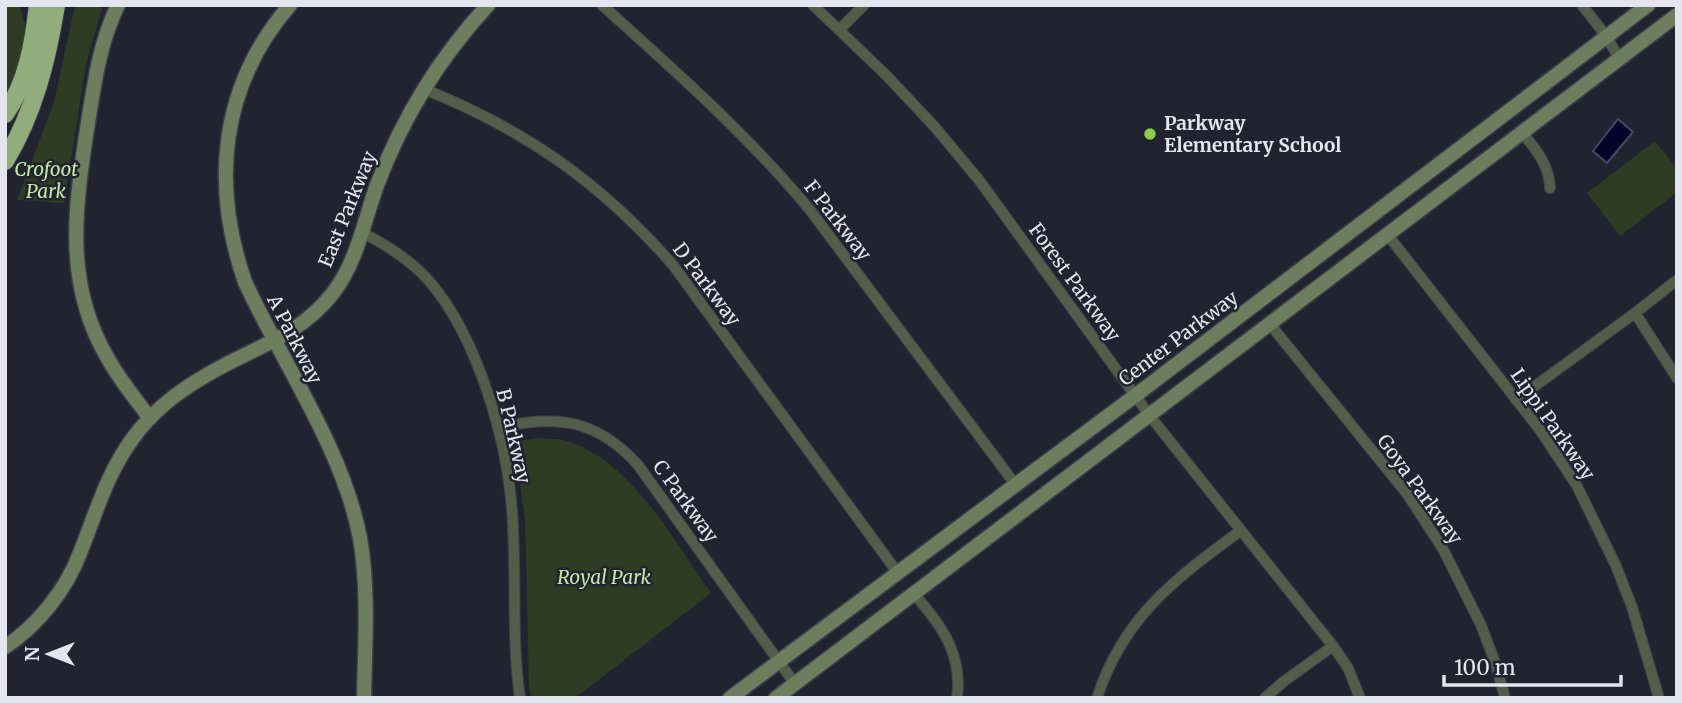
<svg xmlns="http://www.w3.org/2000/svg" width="1682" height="703" font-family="Merriweather,serif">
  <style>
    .green { fill: #2e3c23 }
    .water { fill: #070228; stroke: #494663; stroke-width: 2 }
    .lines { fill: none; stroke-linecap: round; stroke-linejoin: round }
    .street-casing { stroke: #3d3e4b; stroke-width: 12 }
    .secondary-casing { stroke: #3d3e4b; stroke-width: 17 }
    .highway-casing { stroke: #3d3e4b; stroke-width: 20 }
    .street { stroke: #525e4a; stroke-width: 10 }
    .secondary { stroke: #6c7e5e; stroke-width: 14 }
    .highway { stroke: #91ad7c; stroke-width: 18 }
    .poi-dot { fill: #8ace47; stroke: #222330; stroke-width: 2.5 }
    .labels { text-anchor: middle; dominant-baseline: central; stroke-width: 5; stroke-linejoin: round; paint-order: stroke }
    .poi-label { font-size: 19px; font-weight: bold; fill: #e4e5ee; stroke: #222330; text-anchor: start }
    .park-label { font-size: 19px; font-style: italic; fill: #c1eba2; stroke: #222330 }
    .street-label { font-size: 19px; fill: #e4e5ee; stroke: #222330 }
  </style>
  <rect width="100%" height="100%" fill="#222330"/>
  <g class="green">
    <path d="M5 5H21C20 14 25 19 25 27 25 45 15 79 5 94Z"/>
    <path d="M75 5H103L86 64 64 203 17 200 54 102Z"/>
    <path d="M1655 141 1677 169V192L1620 236 1587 193Z"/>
    <path d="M538 438C548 439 560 438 570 442 631 462 676 543 711 593L575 698H531L529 687 525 519 514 444 519 441Z"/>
  </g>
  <path class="water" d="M1618 119 1633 132 1607 163 1593 151Z"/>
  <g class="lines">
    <defs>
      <g id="street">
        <path d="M602 5C675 71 747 134 810 210L1015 484"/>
        <path d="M813 5 886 75 934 126 979 180 1150 416 1333 646 1348 668 1360 698"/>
        <path d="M1582 5 1607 37 1619 59"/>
        <path d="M839 30 864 5"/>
        <path d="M424 89C526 130 601 183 673 265L897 572"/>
        <path d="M1522 132C1536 150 1549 164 1550 188"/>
        <path d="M361 232C387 245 411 260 430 282 477 337 507 439 512 511 517 573 511 636 520 698"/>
        <path d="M1387 234 1540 430 1577 486 1616 566 1632 607 1659 698"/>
        <path d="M1635 313 1677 378"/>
        <path d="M1269 323 1408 495 1443 549 1481 625 1496 665 1505 698"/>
        <path d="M1516 400 1635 313 1677 280"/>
        <path d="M498 428C555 414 597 419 638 465L795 684"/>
        <path d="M913 593C941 624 963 654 957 698"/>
        <path d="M1097 698C1123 617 1175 579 1240 531"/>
        <path d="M1265 698 1283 682 1333 646"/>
      </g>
      <g id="secondary">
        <path d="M118 5C99 44 94 86 87 129 75 208 64 283 107 357 119 379 135 399 150 418"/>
        <path d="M290 5C220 86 211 184 245 282 283 364 343 449 360 538 369 590 365 645 364 698"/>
        <path d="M5 647C38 625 66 590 80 553 96 513 107 473 133 438 151 413 179 391 205 376 251 348 298 338 333 293 357 262 364 221 377 185 402 119 440 57 488 5"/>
        <path d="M730 698 1136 395 1648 5"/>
        <path d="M776 698 1677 15"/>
      </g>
      <g id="highway">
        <path d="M5 114C27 83 34 42 38 5"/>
        <path d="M5 161C34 113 47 60 56 5"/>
      </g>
    </defs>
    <use href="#street" class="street-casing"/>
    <use href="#secondary" class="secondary-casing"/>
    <use href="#highway" class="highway-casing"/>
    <use href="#street" class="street"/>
    <use href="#secondary" class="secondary"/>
    <use href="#highway" class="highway"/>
  </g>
  <circle class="poi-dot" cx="1150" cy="134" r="7"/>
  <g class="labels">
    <g class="poi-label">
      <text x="1164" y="123">Parkway<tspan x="1164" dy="22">Elementary School</tspan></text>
    </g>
    <g class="park-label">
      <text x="46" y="169">Crofoot<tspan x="46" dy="22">Park</tspan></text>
      <text x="604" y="577">Royal Park</text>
    </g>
    <g class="street-label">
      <text transform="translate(347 209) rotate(-68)">East Parkway</text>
      <text transform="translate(838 220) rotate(52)">F Parkway</text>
      <text transform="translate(1075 282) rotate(54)">Forest Parkway</text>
      <text transform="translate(707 284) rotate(53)">D Parkway</text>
      <text transform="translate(1178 338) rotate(-37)">Center Parkway</text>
      <text transform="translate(295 339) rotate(63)">A Parkway</text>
      <text transform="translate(1553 424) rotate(55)">Lippi Parkway</text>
      <text transform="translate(514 436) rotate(77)">B Parkway</text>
      <text transform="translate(1420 489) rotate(54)">Goya Parkway</text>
      <text transform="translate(686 501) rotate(54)">C Parkway</text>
    </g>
  </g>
  <rect width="1682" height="703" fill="none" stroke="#e4e5ee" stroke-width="14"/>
  <g transform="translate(49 654) rotate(270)" stroke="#222330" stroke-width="5" paint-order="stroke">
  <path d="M0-5L12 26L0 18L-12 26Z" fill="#e4e5ee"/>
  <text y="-10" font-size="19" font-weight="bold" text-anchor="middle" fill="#e4e5ee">N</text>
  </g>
  <path d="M1444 675v10h177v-10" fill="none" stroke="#e4e5ee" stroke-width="3.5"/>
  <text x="1454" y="675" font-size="21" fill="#e4e5ee" stroke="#222330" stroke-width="5" paint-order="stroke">100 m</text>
</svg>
